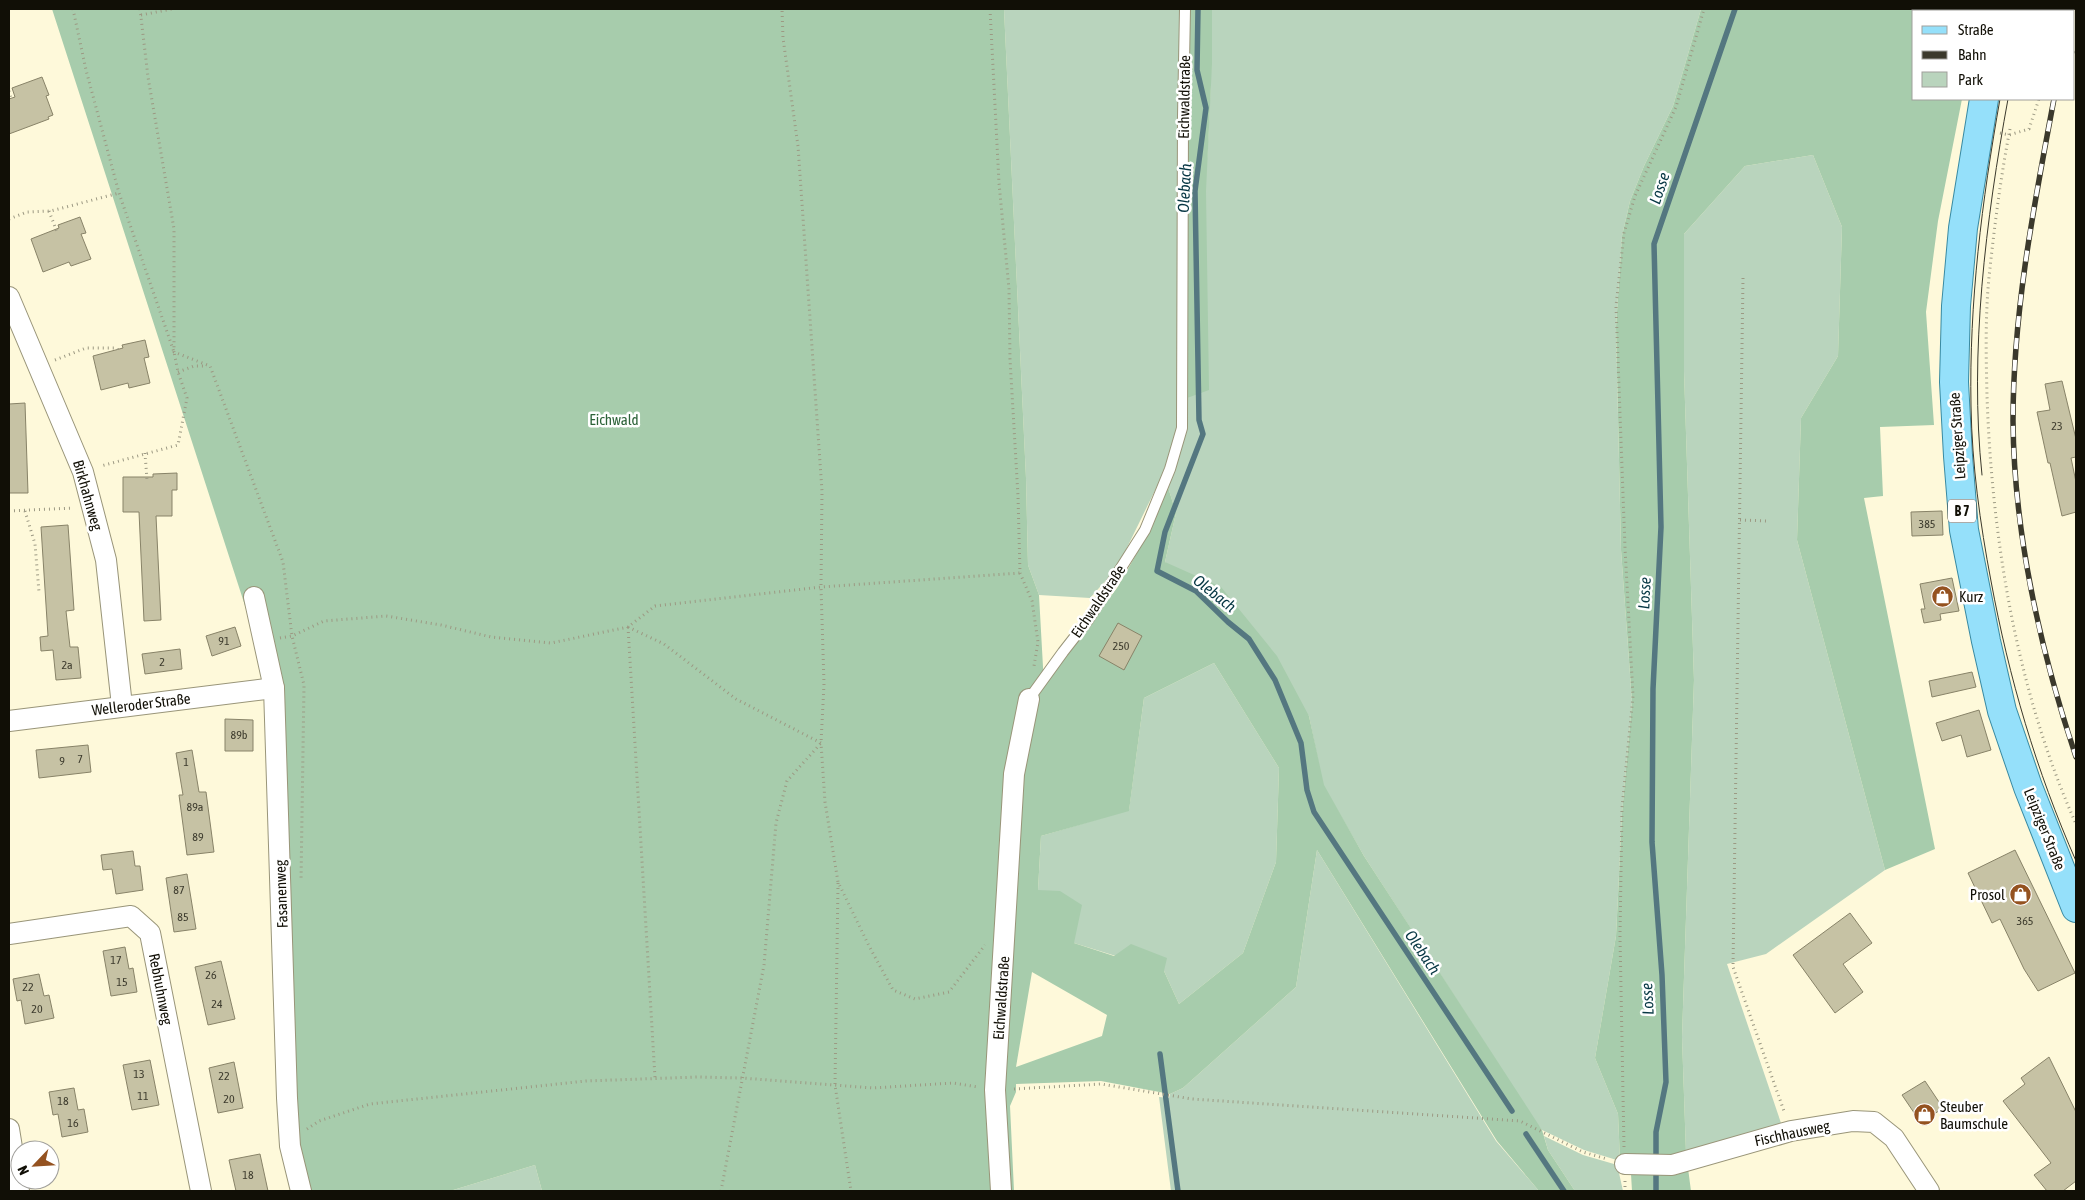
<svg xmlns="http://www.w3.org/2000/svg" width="2085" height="1200" font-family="'Asap Condensed',sans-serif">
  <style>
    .green { fill: #b9d4bd }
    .forest { fill: #a7ccac; fill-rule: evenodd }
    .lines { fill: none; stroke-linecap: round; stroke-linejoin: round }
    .stream { stroke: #547780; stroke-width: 5.5 }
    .building { fill: #c6c2a4; stroke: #888368 }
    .lane-casing { stroke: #999579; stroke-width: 12 }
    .street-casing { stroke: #999579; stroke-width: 22 }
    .primary-casing { stroke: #398aa2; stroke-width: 30 }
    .path { stroke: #9c9983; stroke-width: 3; stroke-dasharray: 1 4; stroke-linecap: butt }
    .lane { stroke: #fff; stroke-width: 10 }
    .street { stroke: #fff; stroke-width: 20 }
    .primary { stroke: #95e0fa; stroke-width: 28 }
    .tram { stroke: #3b392c; stroke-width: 1 }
    .rail-casing { stroke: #3b392c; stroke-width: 5.5 }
    .rail { stroke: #fff; stroke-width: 4; stroke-dasharray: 11; stroke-linecap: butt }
    .labels { text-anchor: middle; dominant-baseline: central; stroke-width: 5; stroke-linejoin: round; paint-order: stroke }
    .number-label { font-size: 12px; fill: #3e3c2e }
    .shield { fill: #fff; stroke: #585751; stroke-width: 1 }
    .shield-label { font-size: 14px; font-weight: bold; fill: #110f06 }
    .street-label { font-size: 15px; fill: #110f06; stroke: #fff }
    .park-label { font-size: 15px; fill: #2d6339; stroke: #fff }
    .poi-label { font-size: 15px; fill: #110f06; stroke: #fff; text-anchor: start }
    .water-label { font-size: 16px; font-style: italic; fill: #073744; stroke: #fff }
  </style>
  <rect width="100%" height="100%" fill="#fef9da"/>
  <g class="green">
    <path d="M1004 9H1180L1178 426 1165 470 1117 568 1090 598 1039 595 1028 565 1026 478Z"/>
    <path d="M1212 9H1701L1673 106 1644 166 1630 201 1622 236 1616 327 1621 550 1632 702 1622 813 1616 936 1595 1058 1618 1114 1620 1161 1584 1150 1542 1130 1537 1124 1364 856 1323 785 1309 716 1165 562 1176 513 1168 487 1177 464 1186 429 1187 398C1199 269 1212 139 1212 9Z"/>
    <path d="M1813 155 1842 227 1838 356 1801 418 1797 540 1885 870 1766 954 1727 964 1782 1126 1686 1153 1682 1037 1694 680 1684 371V234L1745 166Z"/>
    <path d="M1214 663 1279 768 1276 862 1243 953 1179 1004 1164 971 1074 943 1038 890 1041 836 1129 810 1144 698Z"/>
    <path d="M1317 850 1496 1141 1539 1191H1171L1159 1097 1169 1098 1170 1094 1183 1088 1296 987Z"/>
    <path d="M1544 1136 1583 1155 1614 1164 1619 1173 1623 1191H1575L1548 1150Z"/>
    <path d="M535 1165 542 1191H450Z"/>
  </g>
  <g class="forest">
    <path d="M52 9H1004L1026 478 1028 565 1039 595 1044 685 1117 588 1149 532 1168 487 1176 513 1165 562 1221 587 1277 656 1309 716 1324 785 1364 856 1542 1130 1548 1150 1575 1191H1539L1497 1141 1317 850 1296 987 1183 1088 1170 1094 1101 1081 1016 1084V1092L1010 1106 1014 1191H542L535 1165 450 1191H296L269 680ZM1214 663 1279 768 1276 862 1243 953 1179 1004 1164 971 1167 958 1131 944 1114 956 1074 943 1082 905 1060 891 1038 890 1041 836 1129 811 1144 698ZM1032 972 1107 1015 1102 1036 1016 1067Z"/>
    <path d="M1189 9H1212V64L1206 191 1209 390 1187 398 1185 178Z"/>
    <path d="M1701 9H1980V11H1914V99H1962L1938 221 1926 312 1934 425 1880 427 1883 496 1864 498 1935 849 1885 870 1797 540 1801 418 1838 356 1842 227 1813 155 1745 166 1684 234V371L1694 680 1682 1037 1686 1153 1691 1191H1632L1631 1174 1620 1161 1618 1114 1595 1058 1616 936 1622 813 1632 702 1621 550 1616 327 1622 236 1630 201 1644 166 1673 106Z"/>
  </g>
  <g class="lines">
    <g class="stream">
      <path d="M1198 9 1197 70 1206 108 1195 191 1199 420 1203 434 1165 532 1157 571 1196 591 1228 622 1249 639 1275 680 1301 743 1307 790 1314 812 1512 1111"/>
      <path d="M1160 1054 1178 1191"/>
      <path d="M1526 1134 1564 1191"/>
      <path d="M1656 1191V1132L1666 1082 1662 975 1652 842 1653 689 1661 527 1654 244 1735 9"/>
    </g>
  </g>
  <g class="building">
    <path d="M42 77 49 95 46 96 53 115 48 117 49 119 9 134V99L15 97 12 88Z"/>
    <path d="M80 217 86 233 81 234 91 259 71 266 69 262 43 272 31 239 59 228 58 225Z"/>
    <path d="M145 340 149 357 144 358 150 383 129 388 128 383 101 390 93 356 123 348 122 345Z"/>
    <path d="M2062 381 2076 439V457L2071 458 2076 482V512L2062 516 2050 463H2048L2037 412 2050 410 2045 384Z"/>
    <path d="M25 403 28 493H9V404Z"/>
    <path d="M177 473V490H172V516H156L161 620 144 621 139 512H123V477H153V474Z"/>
    <path d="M1942 511 1943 535 1912 536 1911 512Z"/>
    <path d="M68 525 74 610 66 611 70 647H78L81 678 56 680 53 650 41 651 40 637 48 636 41 527Z"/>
    <path d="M1952 578 1959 611 1940 614 1941 620 1924 623 1921 609H1925L1920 584Z"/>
    <path d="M1118 623 1142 636 1124 670 1099 656Z"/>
    <path d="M235 627 241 646 212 656 206 636Z"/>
    <path d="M180 649 182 669 145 674 142 654Z"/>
    <path d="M1972 672 1976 687 1932 697 1929 681Z"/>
    <path d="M1979 710 1991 750 1967 757 1961 735 1942 741 1936 723Z"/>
    <path d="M225 719 253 720V751H225Z"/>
    <path d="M88 745 91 772 39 778 36 750Z"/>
    <path d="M192 750 199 792H206L214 852 187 855 179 795H183L176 753Z"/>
    <path d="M2015 850 2075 973 2038 991 2024 969 2000 919 1992 923 1968 873Z"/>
    <path d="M133 851 135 866H140L143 890 116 894 112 869 103 870 101 855Z"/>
    <path d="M187 874 196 929 174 932 166 878Z"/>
    <path d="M1850 913 1872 943 1843 964 1863 992 1835 1013 1793 955Z"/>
    <path d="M125 947 129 969 133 968 137 992 111 996 103 951Z"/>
    <path d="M221 961 235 1019 208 1025 195 967Z"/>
    <path d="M39 974 44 996 49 995 54 1018 25 1024 21 1000 17 1001 13 979Z"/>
    <path d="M2049 1057 2076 1112V1181L2063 1191H2047L2034 1175 2051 1163 2003 1101 2025 1084 2021 1078Z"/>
    <path d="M150 1060 159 1105 132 1110 123 1065Z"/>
    <path d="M234 1062 243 1108 218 1113 209 1068Z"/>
    <path d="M1925 1081 1943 1108 1921 1123 1902 1095Z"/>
    <path d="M74 1088 78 1110 84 1109 88 1132 62 1137 58 1114 53 1115 49 1092Z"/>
    <path d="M260 1154 268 1191H236L229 1160Z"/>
  </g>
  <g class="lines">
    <defs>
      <path id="lane" d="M1029 699 1063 652 1088 620 1145 530 1170 469 1182 428 1183 116 1185 9"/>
      <g id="street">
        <path d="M9 297 83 472 106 560 122 706"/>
        <path d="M254 597 274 688 287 1098 290 1146 301 1191"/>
        <path d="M9 721 274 688"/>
        <path d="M9 934 131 916 150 933 201 1191"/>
        <path d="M9 1129 19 1191"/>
        <path d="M1625 1164 1672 1165 1791 1131 1853 1121 1874 1122 1894 1138 1929 1191"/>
        <path d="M1001 1191 995 1090 1014 774 1029 699"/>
      </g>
      <g id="primary">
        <path d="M1999 11V9"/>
        <path d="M1984 99 1963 228 1956 306 1954 382 1958 456 1964 530 1986 641 2002 711 2028 787 2076 908"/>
      </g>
    </defs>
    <use href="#lane" class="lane-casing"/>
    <use href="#street" class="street-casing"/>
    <use href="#primary" class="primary-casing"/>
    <g class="path">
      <path d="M73 9 86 70 119 193 174 352 178 372 187 398 178 445 101 466"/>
      <path d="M140 9 148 77 174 229V352L210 366 283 562 292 636 304 685 301 881"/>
      <path d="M990 9 999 183 1009 289 1010 359 1018 496 1020 573 1032 601 1038 642 1034 666"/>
      <path d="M2030 11V9"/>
      <path d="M141 15 172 9"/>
      <path d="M2074 52 2076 53"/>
      <path d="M9 91 11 98"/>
      <path d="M2010 129C2001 175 1995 222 1990 268 1985 310 1986 354 1987 396 1992 541 2017 691 2076 824"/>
      <path d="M2000 133 2009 135 2029 129 2039 99"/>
      <path d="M49 211 57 232"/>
      <path d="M9 219 27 212 51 211 119 193"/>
      <path d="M1743 278 1733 967 1785 1114"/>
      <path d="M55 360 86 348H117L119 352"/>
      <path d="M178 372 194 366H207"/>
      <path d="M145 453 147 480"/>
      <path d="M9 511 73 508"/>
      <path d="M25 511 35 544 39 592"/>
      <path d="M1740 520 1767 521"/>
      <path d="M628 627 664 644 736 699 821 743 825 802 838 882 869 946 893 990 915 999 949 992 985 945"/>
      <path d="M628 627 655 1078"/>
      <path d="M280 638 292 636 324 621 386 616 441 625 491 637 551 643 628 627 655 606 821 587 1020 573"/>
      <path d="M838 883 835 1085 851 1191"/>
      <path d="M1014 1089 1101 1084 1192 1099 1520 1121 1583 1152 1607 1159"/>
      <path d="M307 1129 319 1121 370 1104 586 1081 698 1077 742 1078 873 1088 953 1083 978 1087"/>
      <path d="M1624 1147 1620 936 1622 808 1633 696 1625 548 1616 306 1624 233 1635 196 1676 107 1704 9"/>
      <path d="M1625 1181V1191"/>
      <path d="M721 1191 764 965 776 823 787 781 821 743 824 684 821 587 822 491 798 146 783 38 782 9"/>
    </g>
    <use href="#lane" class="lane"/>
    <use href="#street" class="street"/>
    <use href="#primary" class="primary"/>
    <g class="tram">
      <path d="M2015 11 2016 9"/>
      <path d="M2023 11 2024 9"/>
      <path d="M2000 99C1982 201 1969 302 1971 406 1972 465 1980 523 1991 581 2009 678 2036 770 2076 861"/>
      <path d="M1982 475C1969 353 1986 219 2008 99"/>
    </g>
    <defs>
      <g id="rail">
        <path d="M2070 11 2071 9"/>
        <path d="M2054 99C2034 205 2013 312 2013 421 2014 536 2040 649 2076 757"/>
      </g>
    </defs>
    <use href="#rail" class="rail-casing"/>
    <use href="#rail" class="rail"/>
  </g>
  <defs>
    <symbol id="shop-disc" viewBox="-11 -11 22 22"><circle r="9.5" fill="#945220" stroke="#fff"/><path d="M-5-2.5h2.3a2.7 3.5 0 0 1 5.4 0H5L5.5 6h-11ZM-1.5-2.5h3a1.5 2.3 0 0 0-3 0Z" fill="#fff"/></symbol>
  </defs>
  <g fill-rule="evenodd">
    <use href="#shop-disc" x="1930" y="584" width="25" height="25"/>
    <use href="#shop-disc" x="2008" y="882" width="25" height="25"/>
    <use href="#shop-disc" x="1912" y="1102" width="25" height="25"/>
  </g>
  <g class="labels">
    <g class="number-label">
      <text x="2057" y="426">23</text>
      <text x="1927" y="524">385</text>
      <text x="224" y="641">91</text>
      <text x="1121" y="646">250</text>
      <text x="162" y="662">2</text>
      <text x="67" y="665">2a</text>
      <text x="239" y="735">89b</text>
      <text x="80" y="759">7</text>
      <text x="62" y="761">9</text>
      <text x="186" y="762">1</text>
      <text x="195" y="807">89a</text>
      <text x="198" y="837">89</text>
      <text x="179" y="890">87</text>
      <text x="183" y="917">85</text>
      <text x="2025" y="921">365</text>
      <text x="116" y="960">17</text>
      <text x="211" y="975">26</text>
      <text x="122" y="982">15</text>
      <text x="28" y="987">22</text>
      <text x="217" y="1004">24</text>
      <text x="37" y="1009">20</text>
      <text x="139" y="1074">13</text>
      <text x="224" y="1076">22</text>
      <text x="143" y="1096">11</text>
      <text x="229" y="1099">20</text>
      <text x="63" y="1101">18</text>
      <text x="73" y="1123">16</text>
      <text x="248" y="1175">18</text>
    </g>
    <rect class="shield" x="1948" y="499.5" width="28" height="23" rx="4"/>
    <g class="shield-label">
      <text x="1962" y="511">B 7</text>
    </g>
    <g class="street-label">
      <text transform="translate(1184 97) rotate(-89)">Eichwaldstraße</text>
      <text transform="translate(1957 436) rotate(-94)">Leipziger Straße</text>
      <text transform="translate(88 495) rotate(74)">Birkhahnweg</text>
      <text transform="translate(1098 601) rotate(-56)">Eichwaldstraße</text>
      <text transform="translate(141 704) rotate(-7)">Welleroder Straße</text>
      <text transform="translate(2045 829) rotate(68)">Leipziger Straße</text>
      <text transform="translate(281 894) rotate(-92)">Fasanenweg</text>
      <text transform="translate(161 989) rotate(79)">Rebhuhnweg</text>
      <text transform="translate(1001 998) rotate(-86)">Eichwaldstraße</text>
      <text transform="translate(1792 1133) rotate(-12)">Fischhausweg</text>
    </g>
    <g class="park-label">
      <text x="614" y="419">Eichwald</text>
    </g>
    <g class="poi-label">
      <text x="1959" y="596">Kurz</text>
      <text x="2005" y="894" text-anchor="end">Prosol</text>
      <text x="1940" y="1106">Steuber<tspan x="1940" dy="17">Baumschule</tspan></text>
    </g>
    <g class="water-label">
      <text transform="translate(1184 188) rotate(-87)">Olebach</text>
      <text transform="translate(1659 188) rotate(-71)">Losse</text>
      <text transform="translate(1215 593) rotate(38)">Olebach</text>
      <text transform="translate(1644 593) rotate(-87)">Losse</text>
      <text transform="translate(1423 952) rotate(56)">Olebach</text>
      <text transform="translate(1647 999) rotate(-93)">Losse</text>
    </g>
  </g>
  <rect width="2085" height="1200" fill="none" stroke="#110f06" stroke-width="20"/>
  <rect x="1912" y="10" width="162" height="90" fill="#ffffff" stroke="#a09f9b"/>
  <rect x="1922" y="26" width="25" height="8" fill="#95e0fa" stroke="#a09f9b"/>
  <text x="1958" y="35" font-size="15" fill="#110f06">Straße</text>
  <rect x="1922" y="51" width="25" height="8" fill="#3b392c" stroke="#a09f9b"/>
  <text x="1958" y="60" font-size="15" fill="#110f06">Bahn</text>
  <rect x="1922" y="72" width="25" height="15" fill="#b9d4bd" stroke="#a09f9b"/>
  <text x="1958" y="85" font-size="15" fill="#110f06">Park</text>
  <g transform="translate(35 1165) rotate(245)"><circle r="24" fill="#ffffff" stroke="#a09f9b"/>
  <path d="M0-4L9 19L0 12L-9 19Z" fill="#945220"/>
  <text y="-8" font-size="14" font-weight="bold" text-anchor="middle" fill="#110f06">N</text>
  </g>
</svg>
